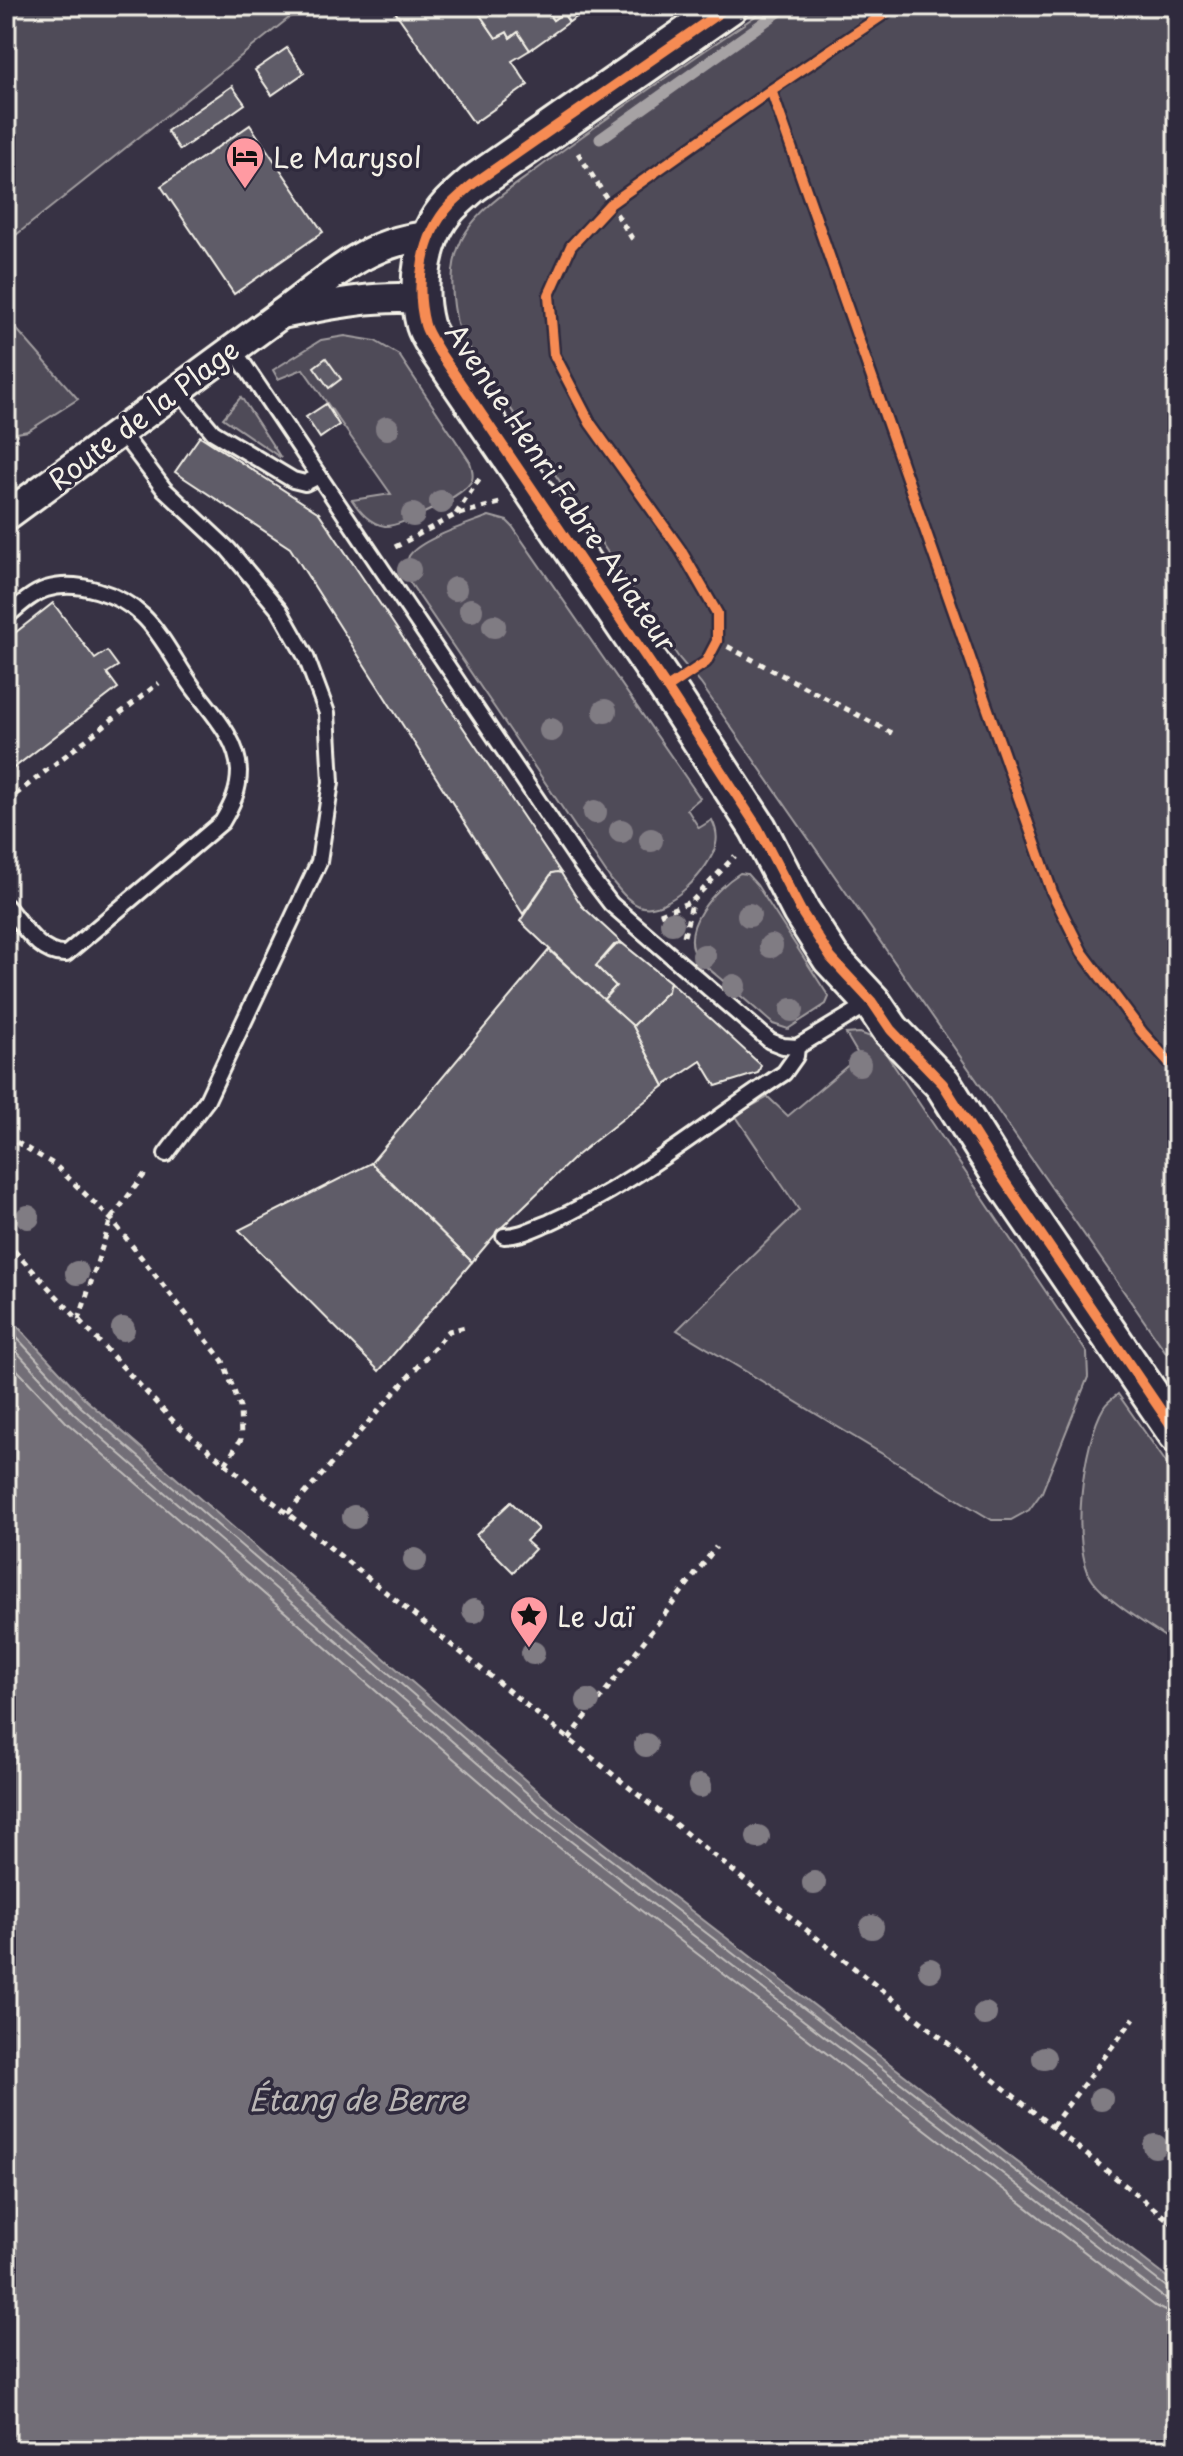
<svg xmlns="http://www.w3.org/2000/svg" width="1183" height="2456" font-family="'Playpen Sans',sans-serif">
  <style>
    .green { fill: #504b59; stroke: #a29ea0; stroke-width: 2 }
    .water { fill: #726e77; stroke: #a6a2a4; stroke-width: 2 }
    .lines { fill: none; stroke-linecap: round; stroke-linejoin: round }
    .shore { stroke: #c0bdbb; stroke-width: 2 }
    .stream { stroke: #a6a2a4; stroke-width: 11 }
    .building { fill: #5f5c67; stroke: #f4f1e8; stroke-width: 2 }
    .service-casing { stroke: #f4f1e8; stroke-width: 20 }
    .minor-casing { stroke: #f4f1e8; stroke-width: 34 }
    .tertiary-casing { stroke: #f4f1e8; stroke-width: 42 }
    .path { stroke: #f4f1e8; stroke-width: 5; stroke-dasharray: 6 6; stroke-linecap: butt }
    .service { stroke: #2f2a3d; stroke-width: 14 }
    .minor { stroke: #2f2a3d; stroke-width: 28 }
    .tertiary { stroke: #2f2a3d; stroke-width: 36 }
    .cycleway-casing { stroke: #2f2a3d; stroke-width: 15 }
    .cycleway { stroke: #f68b52; stroke-width: 10 }
    .tree { fill: #807b83 }
    .labels { text-anchor: middle; dominant-baseline: central; stroke-width: 7; stroke-linejoin: round; paint-order: stroke }
    .poi-label { font-size: 28px; fill: #f4f1e8; stroke: #2f2a3d; text-anchor: start }
    .street-label { font-size: 28px; fill: #f4f1e8; stroke: #2f2a3d }
    .water-label { font-size: 30px; font-style: italic; fill: #bab6b5; stroke: #2f2a3d }
  </style>
  <rect width="100%" height="100%" fill="#373244"/>
  <filter id="ink" filterUnits="userSpaceOnUse"><feTurbulence type="fractalNoise" baseFrequency=".0125" numOctaves="2"/><feDisplacementMap in="SourceGraphic" scale="16" xChannelSelector="R" yChannelSelector="G"/><feConvolveMatrix kernelMatrix="1 2 1 2 8 2 1 2 1" color-interpolation-filters="sRGB"/></filter>
  <g filter="url(#ink)">
    <g class="green">
      <path d="M6 6H304L6 243Z"/>
      <path d="M770 6H1177V1368L701 684 679 658 459 332C451 299 447 262 466 232 483 205 515 186 540 167 615 111 693 59 770 6Z"/>
      <path d="M6 317 78 399 28 431 6 435Z"/>
      <path d="M345 336 375 341 399 355 470 462C472 468 474 474 472 480 466 495 401 527 385 526 370 524 360 512 352 500L391 494 303 369 278 379 273 370 321 340Z"/>
      <path d="M241 397 281 458 223 418Z"/>
      <path d="M489 516 507 521 512 526 700 798 687 809 699 828 712 820C716 828 718 835 716 844 711 869 667 916 639 906 627 901 619 889 611 880L409 581C407 573 405 564 409 556 420 539 469 524 489 516Z"/>
      <path d="M740 873 747 874 757 885 829 997 826 1004 788 1029 773 1024C754 1007 735 991 716 975 711 970 702 965 698 959 677 928 716 888 740 873Z"/>
      <path d="M860 1033 876 1039 1087 1353 1088 1377 1042 1492 1029 1510 1011 1520H992L677 1330 799 1210 735 1115 768 1097 788 1116 859 1056 846 1034Z"/>
      <path d="M1118 1394 1177 1478V1645C1154 1629 1109 1603 1093 1581 1069 1548 1083 1441 1104 1407 1107 1402 1113 1398 1118 1394Z"/>
    </g>
    <path class="water" d="M6 1314 86 1400 554 1805 1177 2285V2450H6Z"/>
    <g class="lines">
      <g class="shore">
        <path d="M6 1326 81 1407 549 1812 1169 2289 1177 2291"/>
        <path d="M6 1340 74 1414 542 1819 1163 2297 1177 2301"/>
        <path d="M6 1358 67 1423 535 1829 1155 2306 1165 2311 1177 2313"/>
      </g>
      <path class="stream" d="M600 139 787 6"/>
    </g>
    <g class="building">
      <path d="M391 6H474L496 38 507 32 510 38 518 32 530 50 512 61 528 85 474 123Z"/>
      <path d="M474 6H494L500 15 513 6H543L553 20 563 13 569 22 530 50 518 32 510 38 507 32 496 38Z"/>
      <path d="M543 6H593L569 22 563 13 553 20Z"/>
      <path d="M287 48 304 73 272 95 255 70Z"/>
      <path d="M232 86 245 104 180 150 167 131Z"/>
      <path d="M250 125 323 232 234 294 161 186Z"/>
      <path d="M326 358 341 379 329 388 314 367Z"/>
      <path d="M326 404 339 425 320 438 306 417Z"/>
      <path d="M200 436 319 513 561 873H552L523 914 290 548 175 472Z"/>
      <path d="M53 603 95 659 107 651 118 666 107 673 118 688 6 774V640Z"/>
      <path d="M557 872 561 873 582 906 623 944 614 945 596 966 616 986 603 1000 520 921 552 873Z"/>
      <path d="M618 943 623 944 670 982 668 991 633 1026 603 1000 616 986 596 966Z"/>
      <path d="M549 950 633 1026 664 1086 577 1155 499 1230 472 1262 371 1163Z"/>
      <path d="M670 982 761 1065 758 1073 716 1086 701 1061 664 1086 633 1026 668 991Z"/>
      <path d="M371 1163 472 1262 379 1371 239 1230Z"/>
      <path d="M511 1502 538 1529 526 1541 535 1549 513 1572 476 1535Z"/>
    </g>
    <g class="lines">
      <defs>
        <g id="service">
          <path d="M232 347 582 866 611 904 770 1041 783 1046 797 1047 870 1003"/>
          <path d="M177 389 213 432 293 480 305 483 319 476"/>
          <path d="M120 431 164 489 228 549 280 611 306 657 327 713 331 782 319 862 207 1100 166 1154"/>
          <path d="M6 617C18 607 31 594 46 589 77 579 120 594 143 616 161 633 177 665 192 686 210 711 238 738 239 771 239 791 232 805 222 822L66 954C40 956 22 924 6 906"/>
          <path d="M504 1236C521 1236 534 1228 550 1222 634 1185 707 1123 784 1073L796 1056 797 1047"/>
        </g>
        <g id="minor">
          <path d="M420 299C373 295 327 305 281 314 330 278 368 239 432 236"/>
          <path d="M6 516 281 314"/>
        </g>
        <path id="tertiary" d="M729 6 473 184C465 191 457 198 450 205 421 236 415 286 425 325 428 335 435 344 440 353L667 688 758 828 801 911 831 958 872 1002 891 1030 943 1084 999 1173 1177 1434"/>
      </defs>
      <use href="#service" class="service-casing"/>
      <use href="#minor" class="minor-casing"/>
      <use href="#tertiary" class="tertiary-casing"/>
      <g class="path">
        <path d="M578 153 633 240"/>
        <path d="M456 514 481 476"/>
        <path d="M395 547 455 515 500 503"/>
        <path d="M717 641 892 733"/>
        <path d="M6 802 159 683"/>
        <path d="M660 914 692 901"/>
        <path d="M684 936 693 900 735 856"/>
        <path d="M6 1136 55 1165 111 1219 223 1361 240 1407 241 1439 226 1463"/>
        <path d="M6 1242 176 1424 1177 2227"/>
        <path d="M79 1320 111 1219 147 1171"/>
        <path d="M288 1513 449 1331 465 1327"/>
        <path d="M569 1739 716 1547"/>
        <path d="M1052 2126 1134 2018"/>
      </g>
      <use href="#service" class="service"/>
      <use href="#minor" class="minor"/>
      <use href="#tertiary" class="tertiary"/>
      <defs>
        <g id="cycleway">
          <path d="M729 6 473 184C465 191 457 198 450 205 421 236 415 286 425 325 428 335 435 344 440 353L667 688 758 828 801 911 831 958 872 1002 891 1030 943 1084 999 1173 1177 1434"/>
          <path d="M771 90 1052 892 1082 952 1142 1032 1177 1071"/>
          <path d="M667 688 706 662 717 641V613L680 549 590 423 554 354 549 295 571 246 610 204 771 90 896 6"/>
        </g>
      </defs>
      <use href="#cycleway" class="cycleway-casing"/>
      <use href="#cycleway" class="cycleway"/>
    </g>
    <g class="tree">
      <circle cx="387" cy="428" r="12"/>
      <circle cx="441" cy="502" r="12"/>
      <circle cx="413" cy="515" r="12"/>
      <circle cx="409" cy="570" r="12"/>
      <circle cx="455" cy="589" r="12"/>
      <circle cx="471" cy="610" r="12"/>
      <circle cx="494" cy="626" r="12"/>
      <circle cx="605" cy="711" r="12"/>
      <circle cx="551" cy="730" r="12"/>
      <circle cx="595" cy="812" r="12"/>
      <circle cx="621" cy="831" r="12"/>
      <circle cx="651" cy="840" r="12"/>
      <circle cx="749" cy="915" r="12"/>
      <circle cx="672" cy="923" r="12"/>
      <circle cx="771" cy="946" r="12"/>
      <circle cx="704" cy="956" r="12"/>
      <circle cx="734" cy="986" r="12"/>
      <circle cx="792" cy="1010" r="12"/>
      <circle cx="859" cy="1064" r="12"/>
      <circle cx="28" cy="1217" r="12"/>
      <circle cx="77" cy="1273" r="12"/>
      <circle cx="123" cy="1329" r="12"/>
      <circle cx="354" cy="1517" r="12"/>
      <circle cx="415" cy="1560" r="12"/>
      <circle cx="474" cy="1611" r="12"/>
      <circle cx="533" cy="1653" r="12"/>
      <circle cx="588" cy="1701" r="12"/>
      <circle cx="646" cy="1745" r="12"/>
      <circle cx="700" cy="1786" r="12"/>
      <circle cx="758" cy="1837" r="12"/>
      <circle cx="814" cy="1883" r="12"/>
      <circle cx="872" cy="1927" r="12"/>
      <circle cx="930" cy="1970" r="12"/>
      <circle cx="985" cy="2014" r="12"/>
      <circle cx="1044" cy="2058" r="12"/>
      <circle cx="1101" cy="2099" r="12"/>
      <circle cx="1155" cy="2146" r="12"/>
    </g>
  </g>
  <defs>
    <symbol id="hotel-pin" viewBox="-11 -11 22 30"><path d="M0 17L-7.5 6A9.5 9.5 0 1 1 7.5 6Z" fill="#ff9aa2" stroke="#2f2a3d"/><path d="M-6-4.5h1.5V1H6V5H4.5V3h-9V5H-6ZM-4 0a1.8 1.8 0 1 1 3.6 0ZM.5 0V-2.5h3Q6-2.5 6 0Z" fill="#111"/></symbol>
    <symbol id="sight-pin" viewBox="-11 -11 22 30"><path d="M0 17L-7.5 6A9.5 9.5 0 1 1 7.5 6Z" fill="#ff9aa2" stroke="#2f2a3d"/><path d="M0-6L1.8-2.2L6-1.7L2.9 1.2L3.7 5.4L0 3.3L-3.7 5.4L-2.9 1.2L-6-1.7L-1.8-2.2Z" fill="#111"/></symbol>
  </defs>
  <g fill-rule="evenodd">
    <use href="#hotel-pin" x="223" y="134" width="44" height="60"/>
    <use href="#sight-pin" x="507" y="1593" width="44" height="60"/>
  </g>
  <g class="labels">
    <g class="poi-label">
      <text x="273" y="156">Le Marysol</text>
      <text x="557" y="1615">Le Jaï</text>
    </g>
    <g class="street-label">
      <text transform="translate(143 414) rotate(-37)">Route de la Plage</text>
      <text transform="translate(562 487) rotate(56)">Avenue Henri Fabre Aviateur</text>
    </g>
    <g class="water-label">
      <text x="357" y="2098">Étang de Berre</text>
    </g>
  </g>
  <rect width="1183" height="2456" fill="none" stroke="#2f2a3d" stroke-width="32"/>
  <rect x="16" y="16" width="1151" height="2424" fill="none" stroke="#f4f1e8" stroke-width="3" filter="url(#ink)"/>
</svg>
